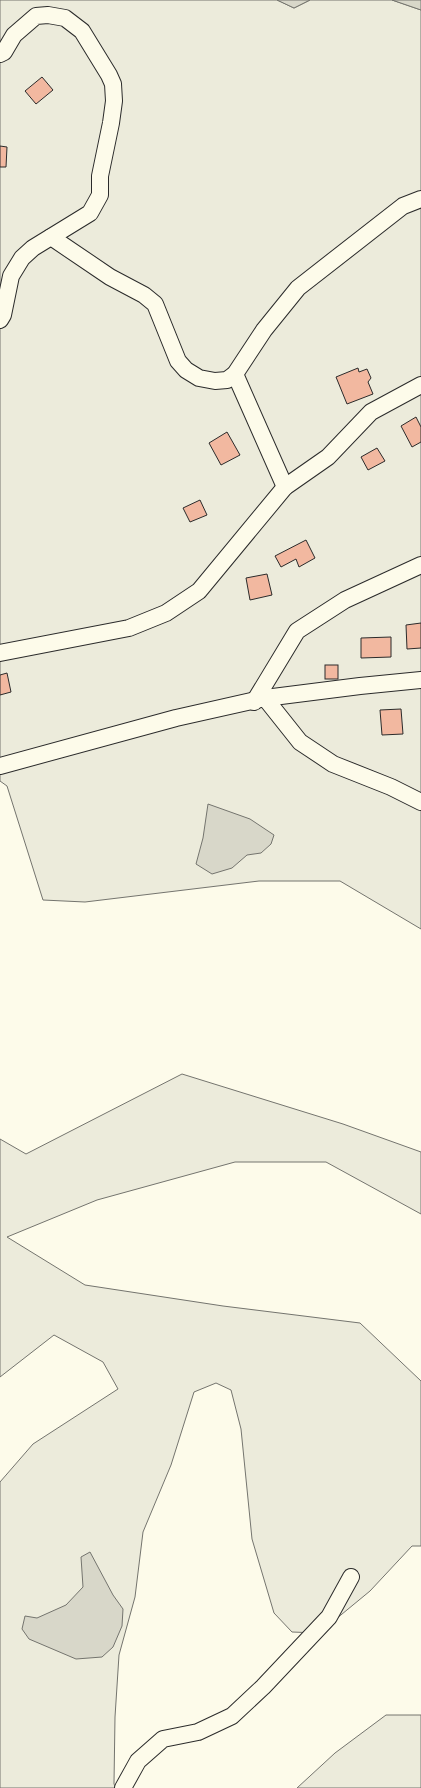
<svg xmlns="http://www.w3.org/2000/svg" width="421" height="1788" font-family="'Archivo Narrow',sans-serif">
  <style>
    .green { fill: #ecebdb; stroke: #74746e }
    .water { fill: #d8d7c9; stroke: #74746e }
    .building { fill: #f2b8a0; stroke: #2b2b2b }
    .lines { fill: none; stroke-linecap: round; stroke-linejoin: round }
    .minor-casing { stroke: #2b2b2b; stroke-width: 18 }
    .minor { stroke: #fdfbea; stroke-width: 16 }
  </style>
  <rect width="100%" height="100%" fill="#fdfbea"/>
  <g class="green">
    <path d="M0 0H277L294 8 310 0H392L421 10V929L340 881H259L85 902 43 900 7 786 0 781Z"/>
    <path d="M182 1074 343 1124 421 1152V1214L326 1162H235L97 1200 7 1237 85 1285 223 1306 360 1323 421 1381V1546H412L370 1591 319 1633 292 1632 274 1613 252 1539 241 1429 231 1390 216 1383 194 1392 171 1465 143 1532 135 1597 119 1655 115 1717 114 1784 116 1788H0V1482L33 1444 118 1389 103 1362 54 1335 0 1377V1139L26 1154Z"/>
    <path d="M386 1715H421V1788H297L335 1753Z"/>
  </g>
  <g class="water">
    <path d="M277 0H310L294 8Z"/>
    <path d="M392 0H421V10Z"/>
    <path d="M208 804 250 819 274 835 271 844 261 853 247 855 232 868 212 874 196 864 203 838Z"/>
    <path d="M90 1552 113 1595 123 1609 122 1626 113 1647 102 1657 76 1659 29 1639 22 1629 25 1616 37 1618 66 1605 83 1587 81 1557Z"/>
  </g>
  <g class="building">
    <path d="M42 77 53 90 36 104 25 91Z"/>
    <path d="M0 146 7 147 6 167H0Z"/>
    <path d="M358 368 359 372 367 369 371 378 368 382 373 394 347 404 336 377Z"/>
    <path d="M416 417 421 427V442L412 447 401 426Z"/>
    <path d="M227 432 240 455 221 465 209 443Z"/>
    <path d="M377 448 385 461 368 470 361 457Z"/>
    <path d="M200 500 207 515 190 522 183 508Z"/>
    <path d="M306 540 315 558 299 567 296 559 281 567 275 556Z"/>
    <path d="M267 574 272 595 250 600 246 578Z"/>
    <path d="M421 623V648L407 649 406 625Z"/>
    <path d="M391 637V657L361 658V638Z"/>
    <rect x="325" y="665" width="13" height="14"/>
    <path d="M7 673 11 692 0 695V675Z"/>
    <path d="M401 709 403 734 382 735 380 710Z"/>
  </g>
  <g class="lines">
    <defs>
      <g id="minor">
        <path d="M0 54 4 52 14 35 36 16 48 15 65 18 82 31 109 75 113 84 114 101 111 123 100 176V195L90 213 33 248 22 258 11 276 3 315 0 320"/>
        <path d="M51 237 110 277 144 295 155 304 178 361 186 370 199 378 215 381 227 380 235 374 264 330 298 288 403 206 421 199"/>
        <path d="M235 374 285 487"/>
        <path d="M0 653 129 628 166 613 199 591 285 487 328 457 371 412 421 385"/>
        <path d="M265 698 300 742 333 764 391 787 421 802"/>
        <path d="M254 702 297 631 345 600 421 565"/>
        <path d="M0 766 176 718 265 698 360 686 421 680"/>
        <path d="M123 1788 138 1761 163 1739 198 1732 232 1716 263 1687 329 1617 351 1577"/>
      </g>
    </defs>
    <use href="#minor" class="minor-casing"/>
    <use href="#minor" class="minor"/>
  </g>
</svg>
